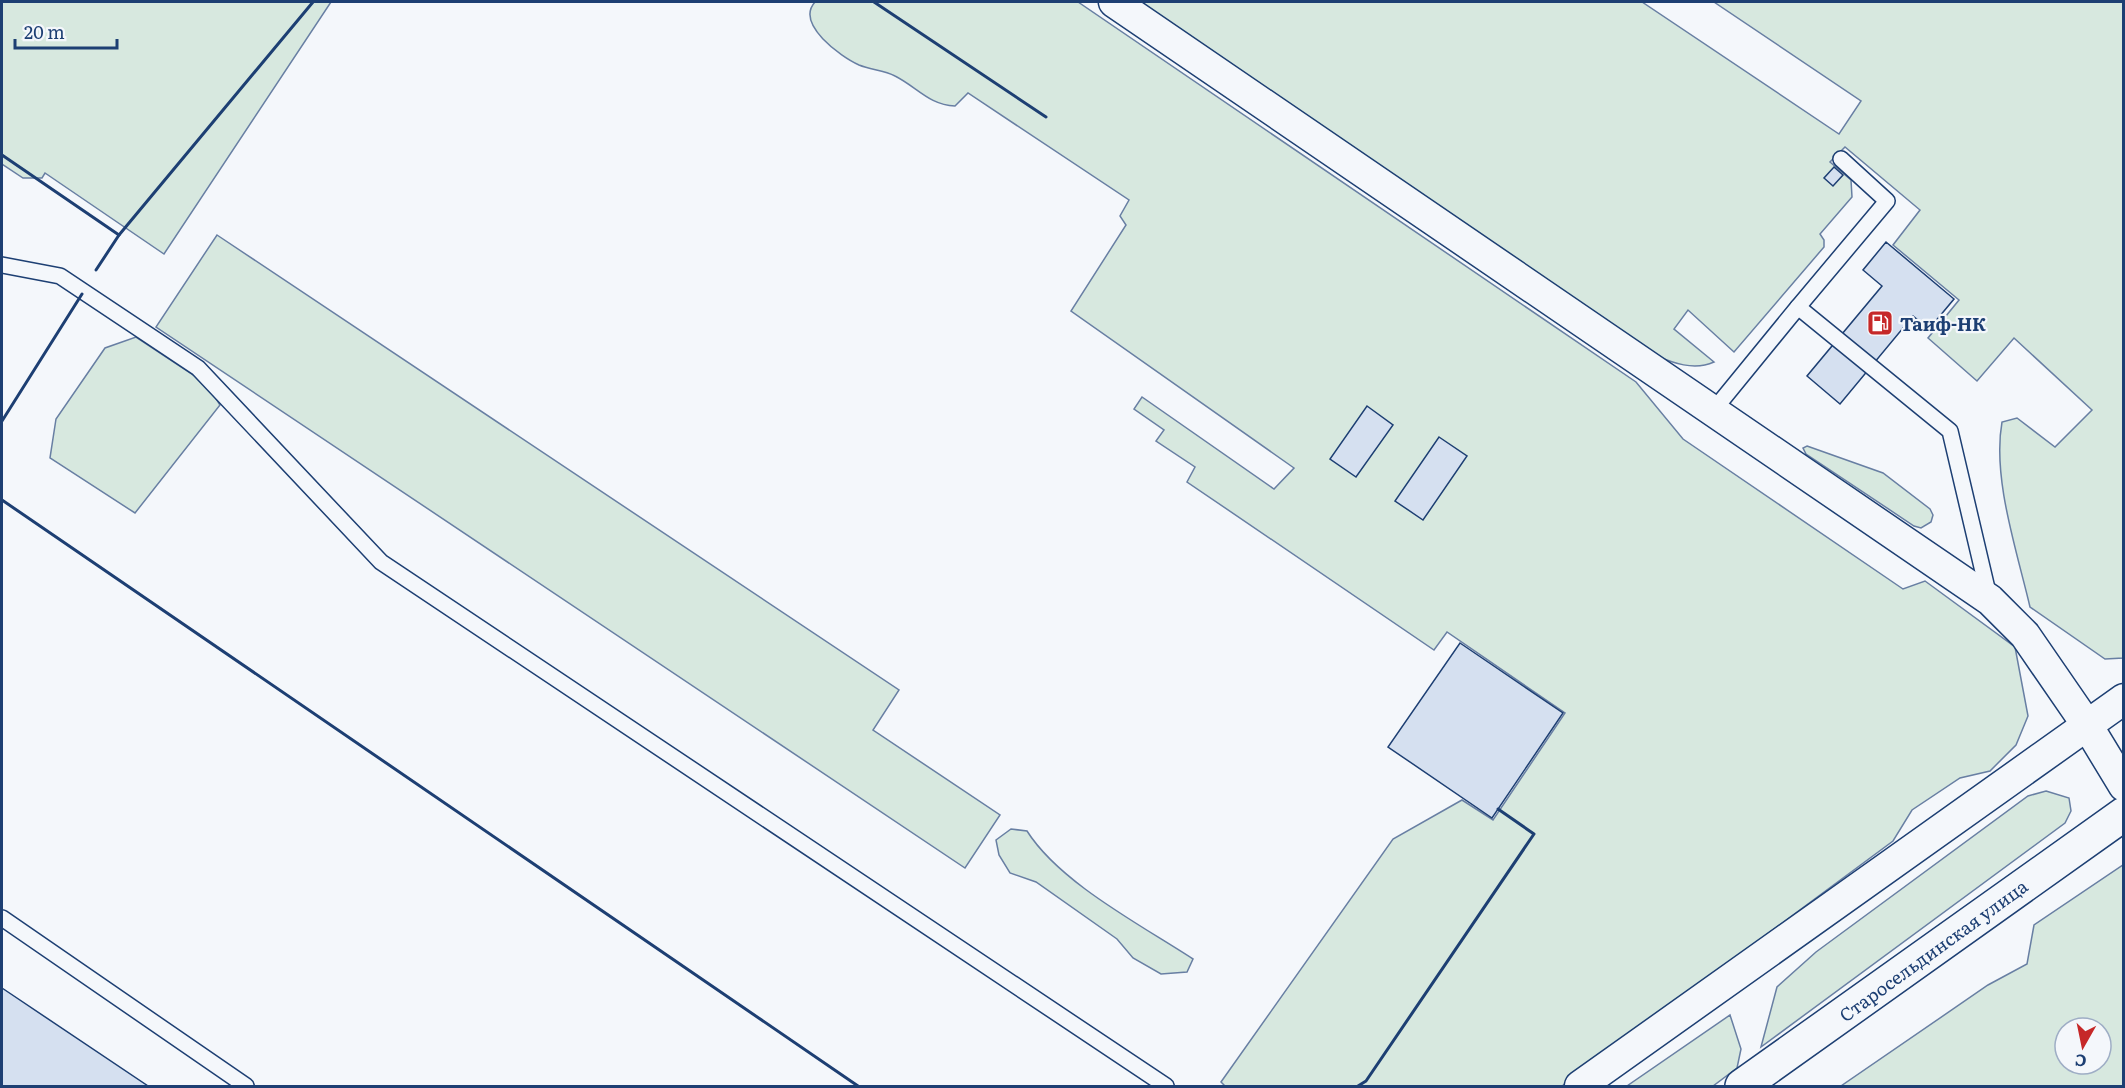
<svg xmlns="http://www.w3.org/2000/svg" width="2125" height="1088" font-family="Literata,serif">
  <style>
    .green { fill: #d7e8df; stroke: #687fa3; stroke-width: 1.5; fill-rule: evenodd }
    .building { fill: #d5e0f0; stroke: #1d3f73; stroke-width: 1.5 }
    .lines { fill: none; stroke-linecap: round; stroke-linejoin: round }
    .service-casing { stroke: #1d3f73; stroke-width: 18 }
    .minor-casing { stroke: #1d3f73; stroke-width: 33 }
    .secondary-casing { stroke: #1d3f73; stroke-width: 36 }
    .service { stroke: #f4f7fb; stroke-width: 15 }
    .minor { stroke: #f4f7fb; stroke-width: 30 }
    .secondary { stroke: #f4f7fb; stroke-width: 33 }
    .wall { stroke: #1d3f73; stroke-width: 3 }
    .labels { text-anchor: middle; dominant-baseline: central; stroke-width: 4.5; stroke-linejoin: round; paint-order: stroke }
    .poi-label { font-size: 18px; font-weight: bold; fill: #1d3f73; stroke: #f4f7fb; text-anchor: start }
    .street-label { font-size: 18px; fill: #1d3f73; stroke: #f4f7fb }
  </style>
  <rect width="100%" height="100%" fill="#f4f7fb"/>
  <g class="green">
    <path d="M2 2H331L164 254 45 173 42 178H23L2 164Z"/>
    <path d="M815 2H1078L1636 382 1683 439 1903 589 1925 581 2015 647 2028 716 2016 745 1990 771 1960 778 1912 810 1893 841 1562 1086H1225L1221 1082 1393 839 1462 800 1493 820 1565 713 1447 632 1434 650 1187 482 1195 467 1156 441 1164 430 1134 409 1142 397 1274 489 1294 468 1071 311 1126 225 1120 216 1129 200 968 93 955 106C929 105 917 87 895 76 884 70 871 70 859 65 841 57 795 24 815 2Z"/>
    <path d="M1138 2H1642L1839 134 1861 101 1714 2H2123V658L2105 659 2030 607C2017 551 1992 478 2002 422L2017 418 2055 447 2092 410 2014 338 1977 381 1928 338 1959 300 1893 245 1920 210 1845 147 1830 162 1851 180 1852 197 1820 234 1824 240V247L1734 352 1688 310 1674 329 1714 362C1694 371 1673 363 1654 355Z"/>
    <path d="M217 235 899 690 873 730 1000 815 965 868 156 327Z"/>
    <path d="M136 337 207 384 220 405 135 513 50 458 56 419 105 348Z"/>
    <path d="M1807 446 1883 473 1930 509 1933 515 1931 522 1921 528 1914 526 1806 454 1803 448Z"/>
    <path d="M2046 791 2069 798 2071 811 2065 823 1761 1047 1777 987 1816 952 2028 796Z"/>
    <path d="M1011 829 1027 831C1060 883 1141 925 1193 959L1187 972 1161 974 1133 958 1117 939 1036 882 1010 873 999 855 996 840Z"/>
    <path d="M2123 865V1086H1841L1988 985 2027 964 2034 925ZM2065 1028H2101V1064H2065Z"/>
    <path d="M1730 1015 1741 1049 1737 1068 1713 1086H1627Z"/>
  </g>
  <g class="building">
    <path d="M1834 167 1843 175 1833 186 1824 178Z"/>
    <path d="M1886 242 1954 299 1929 329 1913 316 1840 404 1807 376 1882 286 1863 270Z"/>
    <path d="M1367 406 1393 425 1356 477 1330 459Z"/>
    <path d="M1439 437 1467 456 1423 520 1395 501Z"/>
    <path d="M1460 643 1563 713 1492 818 1388 747Z"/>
    <path d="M2 988 148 1086H2Z"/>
  </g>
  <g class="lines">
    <defs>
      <g id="service">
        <path d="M2 265 60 276 198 368 381 562 1166 1086"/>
        <path d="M1798 307 1887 201 1841 159"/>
        <path d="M1713 411 1798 307 1950 431 1989 597"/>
        <path d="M2 918 246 1086"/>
      </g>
      <g id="minor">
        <path d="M1114 2 1990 600 2025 635 2087 725 2124 786"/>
        <path d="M1580 1086 2124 699"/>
      </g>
      <path id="secondary" d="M1742 1086 2124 814"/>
    </defs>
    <use href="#service" class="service-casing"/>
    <use href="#minor" class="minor-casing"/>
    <use href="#secondary" class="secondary-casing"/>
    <use href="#service" class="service"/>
    <use href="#minor" class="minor"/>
    <use href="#secondary" class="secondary"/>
    <g class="wall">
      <path d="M874 2 1046 117"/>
      <path d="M2 155 119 235 96 270"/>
      <path d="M119 235 313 2"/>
      <path d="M2 421 82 294"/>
      <path d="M2 500 858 1086"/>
      <path d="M1358 1086 1366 1081 1534 834 1498 809"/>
    </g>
  </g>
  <defs>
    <symbol id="fuel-square" viewBox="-11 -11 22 22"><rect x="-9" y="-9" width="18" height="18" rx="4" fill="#c62828" stroke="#f4f7fb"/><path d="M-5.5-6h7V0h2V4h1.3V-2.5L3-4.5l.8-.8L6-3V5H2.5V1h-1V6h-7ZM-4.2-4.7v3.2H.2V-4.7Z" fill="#fff"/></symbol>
  </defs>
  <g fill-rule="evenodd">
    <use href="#fuel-square" x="1865" y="308" width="30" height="30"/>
  </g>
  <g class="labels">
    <g class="poi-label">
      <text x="1900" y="323">Таиф-НК</text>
    </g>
    <g class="street-label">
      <text transform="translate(1933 950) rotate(-36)">Старосельдинская улица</text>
    </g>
  </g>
  <rect width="2125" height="1088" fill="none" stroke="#1d3f73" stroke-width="6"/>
  <g transform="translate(2083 1046) rotate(189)"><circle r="28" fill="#f4f7fb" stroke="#9eadc5" stroke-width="1.5"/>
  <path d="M0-4.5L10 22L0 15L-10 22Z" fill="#c62828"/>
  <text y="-9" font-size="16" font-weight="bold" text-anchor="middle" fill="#1d3f73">С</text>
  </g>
  <path d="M15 39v9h102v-9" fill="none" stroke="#1d3f73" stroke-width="3"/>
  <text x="24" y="39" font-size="18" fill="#1d3f73" stroke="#f4f7fb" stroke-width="4.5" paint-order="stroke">20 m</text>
</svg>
